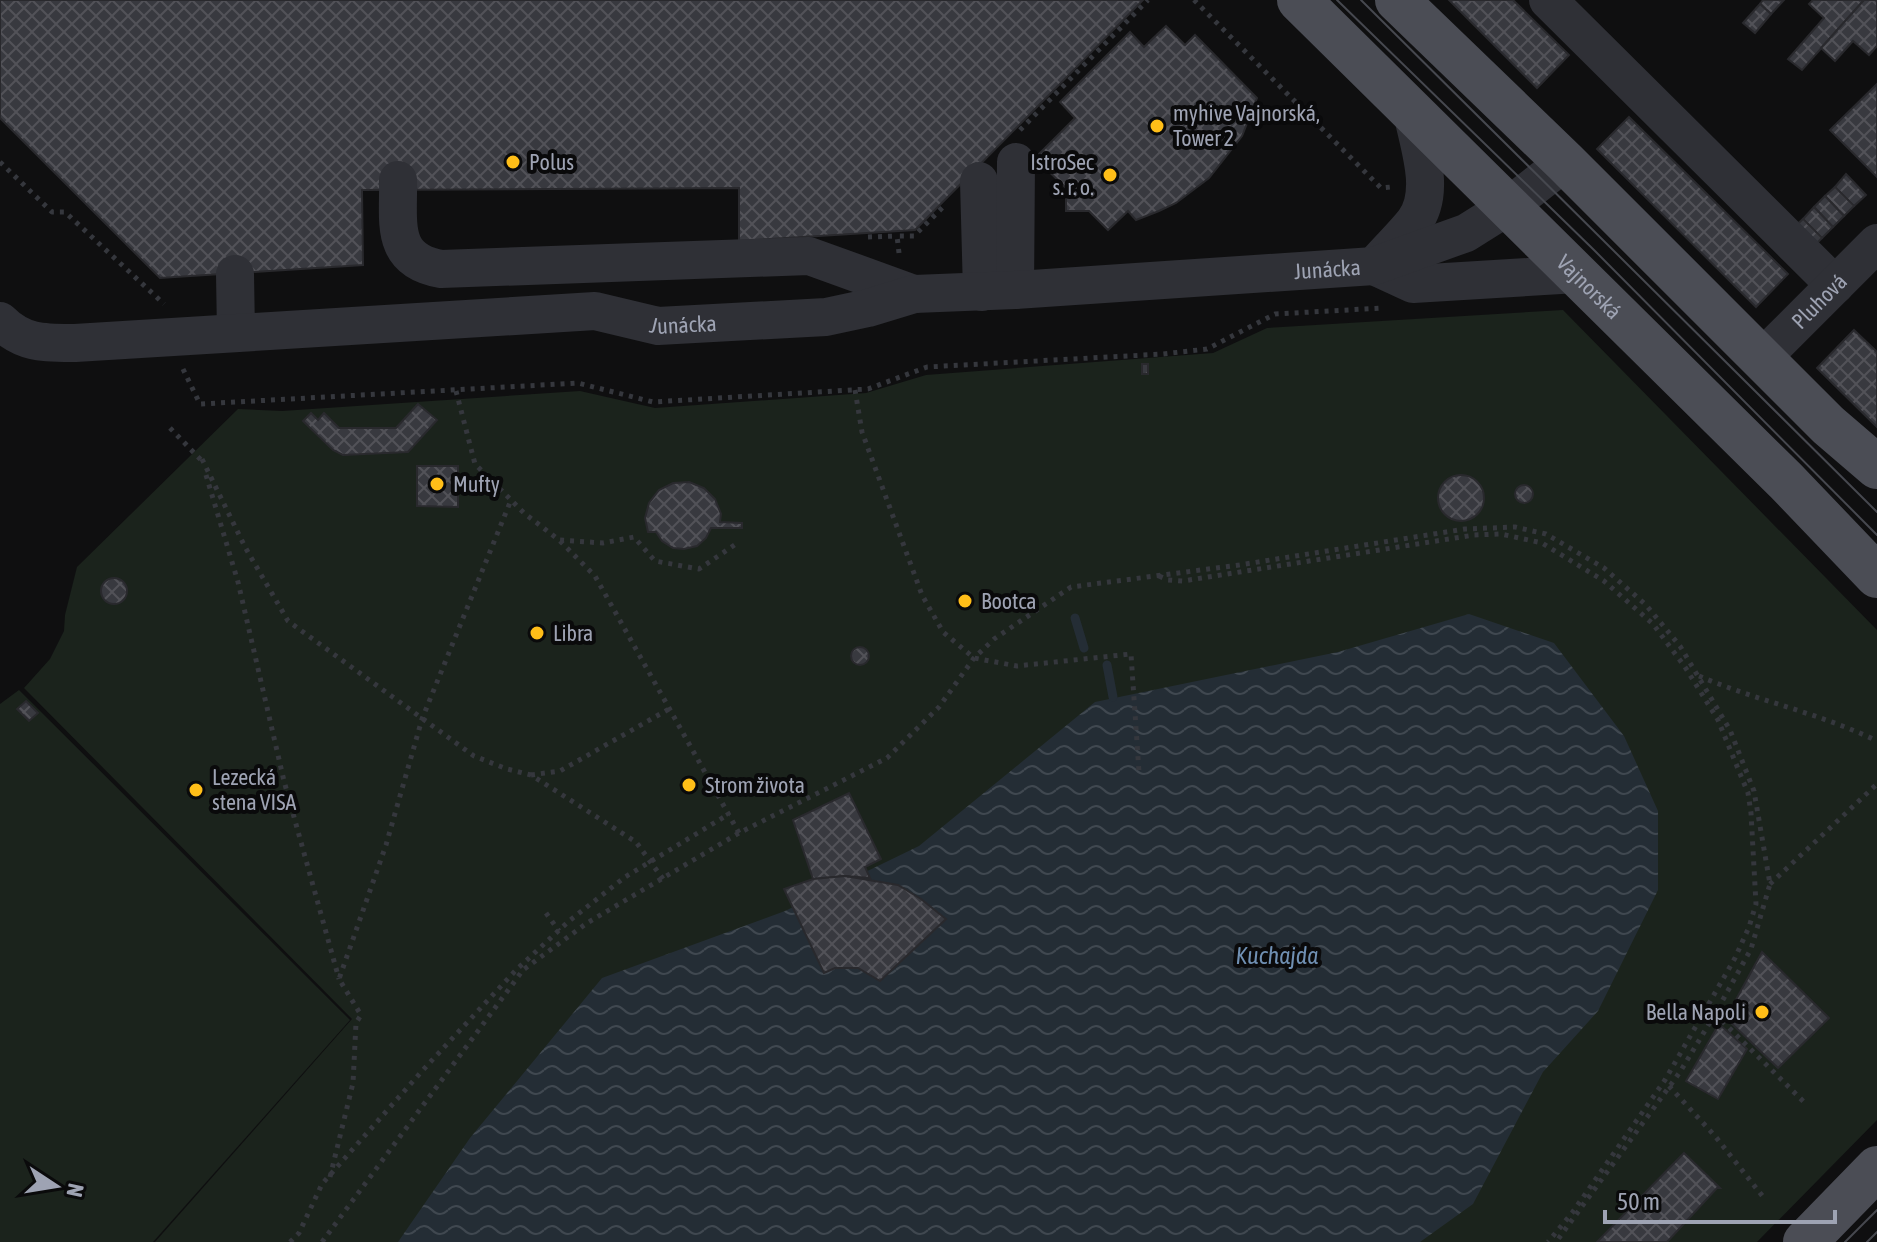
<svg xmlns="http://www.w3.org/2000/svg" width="1877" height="1242" font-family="'Asap Condensed',sans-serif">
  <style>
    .park { fill: #1b231c }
    .water { fill: url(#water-waves) }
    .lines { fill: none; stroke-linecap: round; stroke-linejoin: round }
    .stream { stroke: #242d35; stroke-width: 9 }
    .building { fill: url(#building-cross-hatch); stroke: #29292d; stroke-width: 2 }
    .path { stroke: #35373d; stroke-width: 5; stroke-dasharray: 4 6; stroke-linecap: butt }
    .minor { stroke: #2f3036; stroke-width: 38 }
    .major { stroke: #4b4d55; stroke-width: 44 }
    .tram { stroke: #46484f; stroke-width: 2 }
    .poi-dot { fill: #ffbe18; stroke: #0a0a0b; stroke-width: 3 }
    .labels { text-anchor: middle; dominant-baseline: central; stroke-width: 8; stroke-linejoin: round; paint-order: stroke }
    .poi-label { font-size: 22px; fill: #9ea3b3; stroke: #0a0a0b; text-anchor: start }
    .street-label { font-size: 22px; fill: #9ea3b3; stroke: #0a0a0b }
    .water-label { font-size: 24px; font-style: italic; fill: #7090b3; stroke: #0a0a0b }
  </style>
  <defs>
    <pattern id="water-waves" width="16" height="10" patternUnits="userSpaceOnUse" patternTransform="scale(2)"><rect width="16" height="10" fill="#242d35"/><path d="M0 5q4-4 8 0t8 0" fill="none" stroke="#404850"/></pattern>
    <pattern id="building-cross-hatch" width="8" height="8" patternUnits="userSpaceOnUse" patternTransform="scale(2)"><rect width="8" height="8" fill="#38393f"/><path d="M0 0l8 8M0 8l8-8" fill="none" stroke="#525258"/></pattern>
  </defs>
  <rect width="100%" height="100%" fill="#0f0f10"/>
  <g class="park">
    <path d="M1563 310 1877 630V1120L1757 1242H155L352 1019 24 688 50 659 64 631 65 615 77 567 238 409 282 411 580 391 655 408 866 393 926 375 1213 353 1267 328Z"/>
    <path d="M19 690 350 1020 153 1242H0V704Z"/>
  </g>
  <path class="water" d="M1469 614 1554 643 1624 736 1658 811V890L1598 1011 1543 1072 1473 1204 1420 1242H398L470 1138 602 978 785 911 919 846 1095 702 1338 652Z"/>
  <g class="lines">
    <g class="stream">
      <path d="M1075 618 1084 648"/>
      <path d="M1107 665 1113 697"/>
    </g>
  </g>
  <g class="building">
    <path d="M0 0H1143L915 230 739 241V188L362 190 363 265 160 278 0 118Z"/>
    <path d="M1449 0H1513L1569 55 1537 88Z"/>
    <path d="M1763 0H1784L1771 14 1760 4Z"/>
    <path d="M1813 0H1864L1802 70 1788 59 1824 18 1809 4Z"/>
    <path d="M1864 0H1877V46L1869 55 1853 41 1835 61 1821 48Z"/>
    <path d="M1760 4 1771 14 1755 33 1743 23Z"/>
    <path d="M1166 26 1185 45 1195 35 1257 98 1242 136 1209 178 1176 203 1159 211 1136 220 1128 211 1108 230 1089 211H1066V188L1035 158 1075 118 1060 102 1130 32 1144 47Z"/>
    <path d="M1877 84V177L1830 130Z"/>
    <path d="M1629 117 1788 274 1756 307 1597 149Z"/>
    <path d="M1846 174 1866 195 1854 206 1835 187Z"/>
    <path d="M1835 187 1854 206 1844 216 1825 196Z"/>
    <path d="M1825 196 1844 216 1833 227 1814 207Z"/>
    <path d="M1814 207 1833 227 1822 238 1803 219Z"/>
    <path d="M1803 219 1822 238 1811 249 1791 230Z"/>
    <path d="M1854 330 1877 352V427L1817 368Z"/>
    <rect x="1142" y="364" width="6" height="10"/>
    <path d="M418 404 437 420 408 452 343 455 333 450 303 421 311 413 318 420 324 413 339 428H396Z"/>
    <path d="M417 466H458V507L417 506Z"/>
    <circle cx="1461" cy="498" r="23"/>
    <path d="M689 482 704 488 715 499 721 514 720 522 742 523V528H711L706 538 697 546 684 549 673 548 662 541 656 532H648L645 518 649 503 659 490 673 483Z"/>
    <circle cx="1524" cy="494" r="9"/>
    <circle cx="114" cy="591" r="13"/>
    <circle cx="860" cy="656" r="9"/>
    <path d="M26 701 38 713 29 721 17 709Z"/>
    <path d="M849 793 881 859 865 867 870 878 845 876 813 879 793 820Z"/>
    <path d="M845 876 898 885 921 899 946 919 880 981 858 968H835L824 973 784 889 813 879Z"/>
    <path d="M1762 952 1829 1018 1778 1068 1726 1018Z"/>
    <path d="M1719 1024 1747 1049 1718 1099 1686 1081Z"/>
    <path d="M1684 1153 1720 1188H1717L1667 1242H1597Z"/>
  </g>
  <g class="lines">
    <g class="path">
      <path d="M1194 0 1381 188 1391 187"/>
      <path d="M1020 130 1148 0"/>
      <path d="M0 162 52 212H65L164 304"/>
      <path d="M868 237 897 236"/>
      <path d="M899 253 897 236H914L945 205"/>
      <path d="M183 369 200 404 578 383 653 402 868 389 927 367 1163 354 1207 349 1275 314 1383 308"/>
      <path d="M855 390 862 432 922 595 943 632 974 658 1017 666 1131 654 1139 772"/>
      <path d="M456 391 475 464 524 513 559 540 603 543 634 537 655 561 699 569 736 544"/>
      <path d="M170 428 202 461"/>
      <path d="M202 459 245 547 288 621 474 756 507 769 531 775 636 842 663 879"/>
      <path d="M206 475 238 582 284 781 339 979"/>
      <path d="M560 541 595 576 739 833"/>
      <path d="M1159 576 1168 580 1183 581 1474 535 1501 534 1542 543 1604 581 1653 624 1685 667 1718 720 1748 793 1751 813 1756 904 1749 927 1735 958 1665 1080 1572 1213 1548 1242"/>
      <path d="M1699 676C1757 701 1820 713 1877 741"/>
      <path d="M531 775 560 771 669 709"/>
      <path d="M1770 884 1877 784"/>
      <path d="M546 913 559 931"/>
      <path d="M1715 1014 1806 1104"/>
      <path d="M1669 1086 1715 1136 1764 1198"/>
      <path d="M330 1177 353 1083 356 1023 361 1015 339 979 386 845 422 719 511 500"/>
      <path d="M290 1242 299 1233 322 1184 422 1071 516 970 569 921 625 877 729 814"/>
      <path d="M322 1242 523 970 587 923 739 833 887 758 939 707 974 658 994 639 1071 587 1239 565 1465 529 1515 527 1546 534 1604 568 1646 605 1680 646 1730 730 1754 791 1770 884 1751 949 1715 1014 1680 1072 1556 1242"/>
    </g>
    <g class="minor">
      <path d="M1548 0 1835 285"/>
      <path d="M398 180C399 222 389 260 441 269L809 256 914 294"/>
      <path d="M979 181 982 292"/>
      <path d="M1376 264C1388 250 1403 236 1414 222 1437 192 1418 144 1412 111"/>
      <path d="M1374 266 1413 284 1577 274"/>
      <path d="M235 274 236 333"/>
      <path d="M1015 290 1016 162"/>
      <path id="s1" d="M0 321C23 344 44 343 75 343L595 311 658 326 826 317 868 308 914 294 1015 290 1374 266 1466 233 1509 206 1565 162"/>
      <path id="s2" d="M1761 359 1877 243"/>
    </g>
    <g class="major">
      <path id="s3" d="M1299 0 1786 481 1877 576"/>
      <path d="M1397 0 1565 162 1828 425 1877 467"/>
      <path d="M1805 1242 1877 1168"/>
    </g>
    <g class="tram">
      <path d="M1337 0 1594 250 1877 535"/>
      <path d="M1361 0 1877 512"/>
      <path d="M1845 1242 1877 1210"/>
      <path d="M1867 1242 1877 1232"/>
    </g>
  </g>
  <g class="poi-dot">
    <circle cx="1157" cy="126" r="8"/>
    <circle cx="513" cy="162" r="8"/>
    <circle cx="1110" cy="175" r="8"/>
    <circle cx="437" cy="484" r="8"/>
    <circle cx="965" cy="601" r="8"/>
    <circle cx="537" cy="633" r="8"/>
    <circle cx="689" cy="785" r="8"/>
    <circle cx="196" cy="790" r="8"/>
    <circle cx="1762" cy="1012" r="8"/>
  </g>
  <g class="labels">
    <g class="poi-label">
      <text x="1173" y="113">myhive Vajnorská,<tspan x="1173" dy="25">Tower 2</tspan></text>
      <text x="529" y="162">Polus</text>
      <text x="1094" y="162" text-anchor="end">IstroSec<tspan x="1094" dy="25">s. r. o.</tspan></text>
      <text x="453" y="484">Mufty</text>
      <text x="981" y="601">Bootca</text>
      <text x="553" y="633">Libra</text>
      <text x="212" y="777">Lezecká<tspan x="212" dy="25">stena VISA</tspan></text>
      <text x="705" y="785">Strom života</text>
      <text x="1746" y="1012" text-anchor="end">Bella Napoli</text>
    </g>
    <g class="street-label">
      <text stroke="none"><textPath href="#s1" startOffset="1340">Junácka</textPath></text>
      <text stroke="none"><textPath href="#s3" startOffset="408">Vajnorská</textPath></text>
      <text stroke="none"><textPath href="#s2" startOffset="82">Pluhová</textPath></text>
      <text stroke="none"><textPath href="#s1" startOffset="692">Junácka</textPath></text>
    </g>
    <g class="water-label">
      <text x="1277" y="955">Kuchajda</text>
    </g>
  </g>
  <g transform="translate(56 1186) rotate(102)" stroke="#0a0a0b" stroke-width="6" paint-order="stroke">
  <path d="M0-6L14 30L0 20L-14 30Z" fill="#9ea3b3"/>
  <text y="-12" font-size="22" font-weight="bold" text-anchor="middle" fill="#9ea3b3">N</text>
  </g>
  <path d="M1605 1210v12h230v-12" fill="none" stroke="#9ea3b3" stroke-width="4"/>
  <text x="1617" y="1210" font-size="24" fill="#9ea3b3" stroke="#0a0a0b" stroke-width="6" paint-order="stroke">50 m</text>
</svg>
